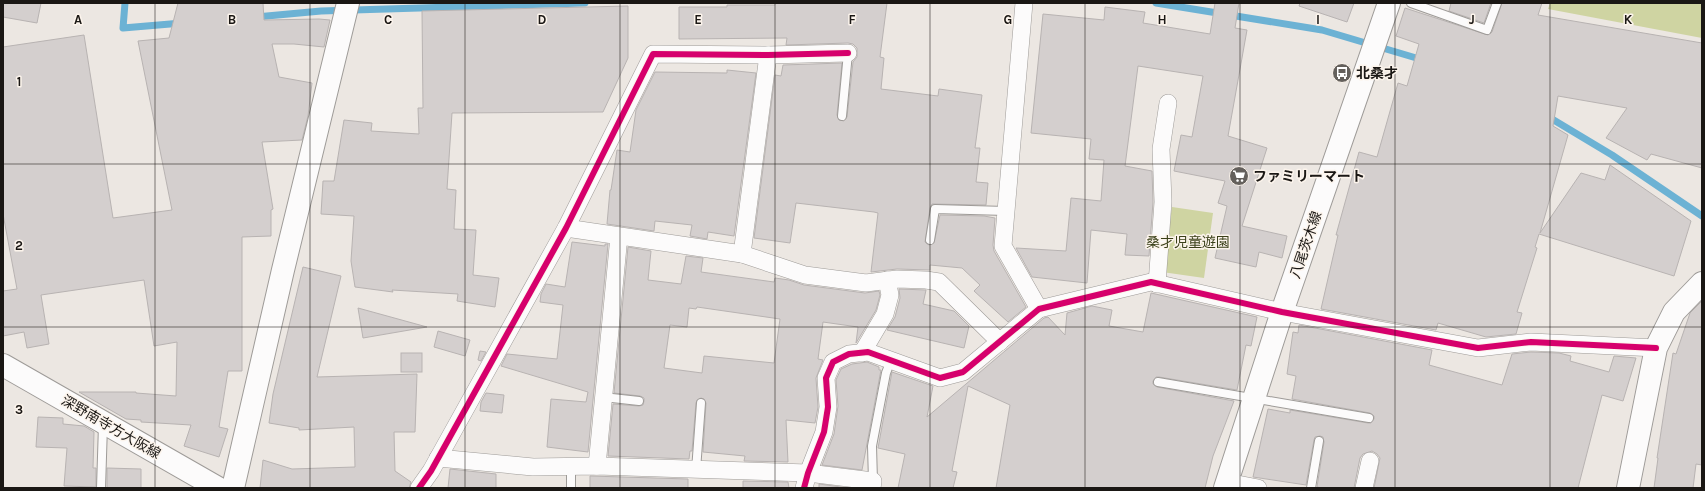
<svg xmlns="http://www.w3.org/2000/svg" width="1705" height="491" font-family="Karla,'Noto Sans JP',sans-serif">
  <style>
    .green { fill: #cfd4a2 }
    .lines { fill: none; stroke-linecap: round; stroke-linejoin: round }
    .stream { stroke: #6cb2d4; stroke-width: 7 }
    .building { fill: #d4cfce; stroke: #b8b3b2; fill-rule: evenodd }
    .lane-casing { stroke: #9e9b98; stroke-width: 10 }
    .street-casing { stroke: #9e9b98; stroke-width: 18 }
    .secondary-casing { stroke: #9e9b98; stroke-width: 24 }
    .primary-casing { stroke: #9e9b98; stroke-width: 24 }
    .lane { stroke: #fcfbfb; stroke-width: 8 }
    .street { stroke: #fcfbfb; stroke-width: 17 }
    .secondary { stroke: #fcfbfb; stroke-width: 22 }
    .primary { stroke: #fcfbfb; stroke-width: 22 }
    .cycleway-casing { stroke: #fcf4ec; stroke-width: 8 }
    .cycleway { stroke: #d6006c; stroke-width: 6 }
    .grid { fill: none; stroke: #1a1714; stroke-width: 1; stroke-opacity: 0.55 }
    .labels { text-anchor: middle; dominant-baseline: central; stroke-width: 3; stroke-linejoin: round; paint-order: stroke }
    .poi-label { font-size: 14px; font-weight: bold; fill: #1a1714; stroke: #fcf4ec; text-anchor: start }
    .park-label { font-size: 14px; fill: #3a4019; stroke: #fcf4ec }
    .street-label { font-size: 14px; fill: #1a1714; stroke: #fcf4ec }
    .grid-label { font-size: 13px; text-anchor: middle; font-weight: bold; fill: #1a1714; stroke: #fcf4ec; stroke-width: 3; stroke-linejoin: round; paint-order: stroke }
  </style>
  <rect width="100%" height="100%" fill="#ece7e2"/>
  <g class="green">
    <path d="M1550 3H1702V38L1548 9Z"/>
    <path d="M1172 207 1213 213 1204 278 1162 272Z"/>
  </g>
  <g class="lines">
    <g class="stream">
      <path d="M125 3 123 28 182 23"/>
      <path d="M1156 3 1322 30 1423 60"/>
      <path d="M256 17 321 11 585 3"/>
      <path d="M1547 116 1612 155 1702 216"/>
    </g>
  </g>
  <g class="building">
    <path d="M3 3H41L37 23 3 17Z"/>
    <path d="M178 3H263L264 20 319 19 330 20 324 47 294 44H272L279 77 312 83 308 116 302 140 262 142 273 209 271 210V236L242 237V371H228L219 427 228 429 219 457 184 446 191 425 141 422V420L126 419 79 392H136V393L176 396 177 342 154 346 144 280 41 295 49 344 27 348 24 332 3 336V291L17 289 3 214V47L84 35 113 218 172 210 138 41 169 38Z"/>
    <path d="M775 3H887L880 57 884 58 881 89 938 96 939 89 982 95 975 148H980L976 182 988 183 986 205 932 204 930 208 925 242 929 245 934 243 940 215 984 216 995 218 993 245 994 251 1026 307 1008 322 974 291 980 285 962 268 930 265V270L897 269 871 272 878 213 874 212 796 203 790 243 754 238 775 75 781 76 783 65 842 63 837 115 839 120 844 121 847 117 853 62 857 57V48L853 44 848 43 786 45 787 38 679 39V7H727V5H775Z"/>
    <path d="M1215 3H1239L1235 28 1247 30 1228 136 1267 148 1242 226 1287 236 1282 258 1259 252 1256 267 1215 258 1227 206 1218 203 1225 181 1174 171 1181 135 1192 137 1203 76 1138 66 1125 166 1152 171 1153 202 1149 256 1125 255 1127 234 1091 230 1087 283 1032 277 1016 248 1066 251 1071 198 1101 201 1104 160 1089 159 1091 139 1031 133 1043 14 1104 20 1105 7 1145 12 1143 23 1210 34Z"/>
    <path d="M1300 3H1354L1347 22 1299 6Z"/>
    <path d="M1451 3H1491L1484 23 1449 11Z"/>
    <path d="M1502 3H1542L1538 15 1702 43V168L1651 154 1647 160 1606 138 1627 108 1558 96 1553 126 1568 135 1540 233 1581 173 1605 180 1610 165 1691 221 1674 276 1539 234 1535 247 1537 248 1517 312 1522 313 1516 334 1486 337 1438 323 1436 330 1321 309 1338 235H1336L1359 152 1377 157 1398 83 1407 86 1419 44 1396 36 1405 8 1488 35 1492 32Z"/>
    <path d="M628 6V58L603 112 452 113 447 189 456 190 454 229 476 230 473 275 499 278 495 307 457 301 458 294 392 290 393 292 355 287 351 261 354 216 321 214 323 181H334L344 120 372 123 371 131 419 134 418 108H423L422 11Z"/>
    <path d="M727 70 756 73 734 236 708 232 707 239 690 236 692 225 655 221 654 231 607 224 610 190H611L617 150 630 152 636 110 655 72 727 73Z"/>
    <path d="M572 242 605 246V244H608L588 452 547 447 551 399 586 402 588 392 501 366 507 354 557 359 563 305 540 302 541 294 546 284 565 287Z"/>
    <path d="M628 247 651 251 648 280 681 284 686 256 703 258 701 272 774 282 775 278 789 280 804 285 865 293 879 291 880 295 876 310 856 343 858 327 823 322 818 359 823 360 816 378 818 407 815 423 786 420 788 462 744 461 745 456 703 452 706 403 704 399 701 398 697 400 696 403 692 451H690L689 459 608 456 613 404 639 406 643 405 644 401V398L640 396 614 393ZM697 307 780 319 774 363 704 356 702 373 664 368 670 325 687 327 689 308 696 309Z"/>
    <path d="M303 267 341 276 317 377 417 374 415 432H394L395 471 411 482 409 488H260L263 460 292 469 355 467 354 427 299 430V428L269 423 273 394Z"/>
    <path d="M899 289 926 290 923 304 954 311 969 326 964 348 887 330 895 317 900 298Z"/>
    <path d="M1151 293 1257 317 1251 346 1246 345 1237 390 1159 377H1156L1153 381V384L1157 387 1234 401 1213 456 1205 488H996L1010 405 968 386 952 471 957 472 953 488H898L905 454 878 448 892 372 933 386 927 417 1044 318 1048 317 1065 335 1067 313 1092 306 1112 310 1109 326 1143 332Z"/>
    <path d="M1702 301V465L1696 464 1693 488H1654L1658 458H1657L1673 353 1676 354 1690 313Z"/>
    <path d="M358 308 427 327 363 338Z"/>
    <path d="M1299 325 1432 350 1429 365 1502 385 1512 354 1531 352 1559 353 1571 356 1570 361 1609 372 1614 356 1636 358 1623 401 1602 395 1578 488H1374L1380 458 1377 454 1372 451 1363 454 1360 458 1354 488H1322L1317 487 1324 442 1323 437 1320 436 1315 437 1314 440 1306 485 1253 477 1268 409 1290 413V410L1368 423H1371L1374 419V416L1370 413 1292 399 1296 376 1287 374 1293 332 1298 333Z"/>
    <path d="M438 331 470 340 465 356 434 347Z"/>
    <path d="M480 351 486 352 481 361 478 360Z"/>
    <rect x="401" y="353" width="21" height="19"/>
    <path d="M867 362 879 367V370H881L862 470 822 465 834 434 838 406 836 380 841 369 852 364Z"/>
    <path d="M486 393 504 395 502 413 480 411 481 402Z"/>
    <path d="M38 417 63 418V424L84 426 94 432 93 468H96V487L64 486 67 448 36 447Z"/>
    <path d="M107 468 141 469V488H107Z"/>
    <path d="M450 469 496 474V488H448Z"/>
    <path d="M590 476 688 479V488H590Z"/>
    <path d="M743 481 788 482 789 488H743Z"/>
    <path d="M819 484 848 488H819Z"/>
  </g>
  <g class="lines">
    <defs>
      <g id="lane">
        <path d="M1411 3 1487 30 1497 3"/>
        <path d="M842 116 848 53"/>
        <path d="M930 240 935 209 1006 211"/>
        <path d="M1158 382 1369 418"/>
        <path d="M603 397 639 401"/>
        <path d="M571 467V488"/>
        <path d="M696 470 701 403"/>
        <path d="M873 481 872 446 886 373 891 360"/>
        <path d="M101 488 103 425"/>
        <path d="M1311 488 1319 441"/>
      </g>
      <g id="street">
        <path d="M1024 3 1003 246 1039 309"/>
        <path d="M566 228 742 254 768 55"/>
        <path d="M742 254 805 275 866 283 897 279 926 280 939 282 1000 342"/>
        <path d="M1157 284 1163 202 1161 149 1168 103"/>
        <path d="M862 353 885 314 890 295 887 280"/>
        <path d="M438 458 533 467 597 466 808 473 873 481 872 488"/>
        <path d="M597 466 619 236"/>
        <path d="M1227 482 1258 488"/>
        <path d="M419 488 431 471 566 228 653 54 768 55 848 53"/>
        <path d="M804 488 808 473 824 432 828 407 826 378 833 362 849 354 868 352 940 378 963 372 1039 309 1151 282 1282 312 1478 348 1531 342 1656 348"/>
        <path d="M1364 488 1370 461"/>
      </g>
      <g id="secondary">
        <path d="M3 365 218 488"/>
        <path d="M233 488 283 270 348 3"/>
        <path d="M1628 488 1656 348 1674 312 1702 283"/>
      </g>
      <path id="primary" d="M1225 488 1282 312 1389 3"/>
    </defs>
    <use href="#lane" class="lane-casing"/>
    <use href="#street" class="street-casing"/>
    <use href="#secondary" class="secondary-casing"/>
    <use href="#primary" class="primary-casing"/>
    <use href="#lane" class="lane"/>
    <use href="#street" class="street"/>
    <use href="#secondary" class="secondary"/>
    <use href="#primary" class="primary"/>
    <defs>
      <g id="cycleway">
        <path d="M419 488 431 471 566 228 653 54 768 55 848 53"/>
        <path d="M804 488 808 473 824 432 828 407 826 378 833 362 849 354 868 352 940 378 963 372 1039 309 1151 282 1282 312 1478 348 1531 342 1656 348"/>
      </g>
    </defs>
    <use href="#cycleway" class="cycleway-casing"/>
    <use href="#cycleway" class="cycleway"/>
  </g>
  <path class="grid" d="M155 3V488M310 3V488M465 3V488M620 3V488M775 3V488M930 3V488M1085 3V488M1240 3V488M1395 3V488M1550 3V488M3 164H1702M3 327H1702"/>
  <defs>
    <symbol id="bus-disc" viewBox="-11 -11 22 22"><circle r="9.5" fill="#64605c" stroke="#fcf4ec"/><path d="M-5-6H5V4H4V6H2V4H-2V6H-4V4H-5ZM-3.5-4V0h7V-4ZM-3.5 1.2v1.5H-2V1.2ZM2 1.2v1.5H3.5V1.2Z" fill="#fff"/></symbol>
    <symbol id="supermarket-disc" viewBox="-11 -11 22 22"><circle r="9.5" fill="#64605c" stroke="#fcf4ec"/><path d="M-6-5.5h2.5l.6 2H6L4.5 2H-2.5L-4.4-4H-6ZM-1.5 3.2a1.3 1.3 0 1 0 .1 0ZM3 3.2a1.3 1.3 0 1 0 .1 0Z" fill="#fff"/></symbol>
  </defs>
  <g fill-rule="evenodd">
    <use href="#bus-disc" x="1331" y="62" width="22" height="22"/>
    <use href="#supermarket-disc" x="1228" y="165" width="22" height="22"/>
  </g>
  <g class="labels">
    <g class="poi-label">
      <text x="1356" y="73">北桑才</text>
      <text x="1253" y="176">ファミリーマート</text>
    </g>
    <g class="park-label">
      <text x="1188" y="242">桑才児童遊園</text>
    </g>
    <g class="street-label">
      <text transform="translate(1306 245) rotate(-71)">八尾茨木線</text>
      <text transform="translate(111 427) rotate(30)">深野南寺方大阪線</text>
    </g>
  </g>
  <g class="grid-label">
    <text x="78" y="24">A</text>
    <text x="232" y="24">B</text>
    <text x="388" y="24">C</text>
    <text x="542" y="24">D</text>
    <text x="698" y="24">E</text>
    <text x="852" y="24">F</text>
    <text x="1008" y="24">G</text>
    <text x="1162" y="24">H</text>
    <text x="1318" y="24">I</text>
    <text x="1472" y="24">J</text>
    <text x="1628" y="24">K</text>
    <text x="19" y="86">1</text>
    <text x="19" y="250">2</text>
    <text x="19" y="414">3</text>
  </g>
  <rect width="1705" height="491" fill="none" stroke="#1a1714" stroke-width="8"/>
</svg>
